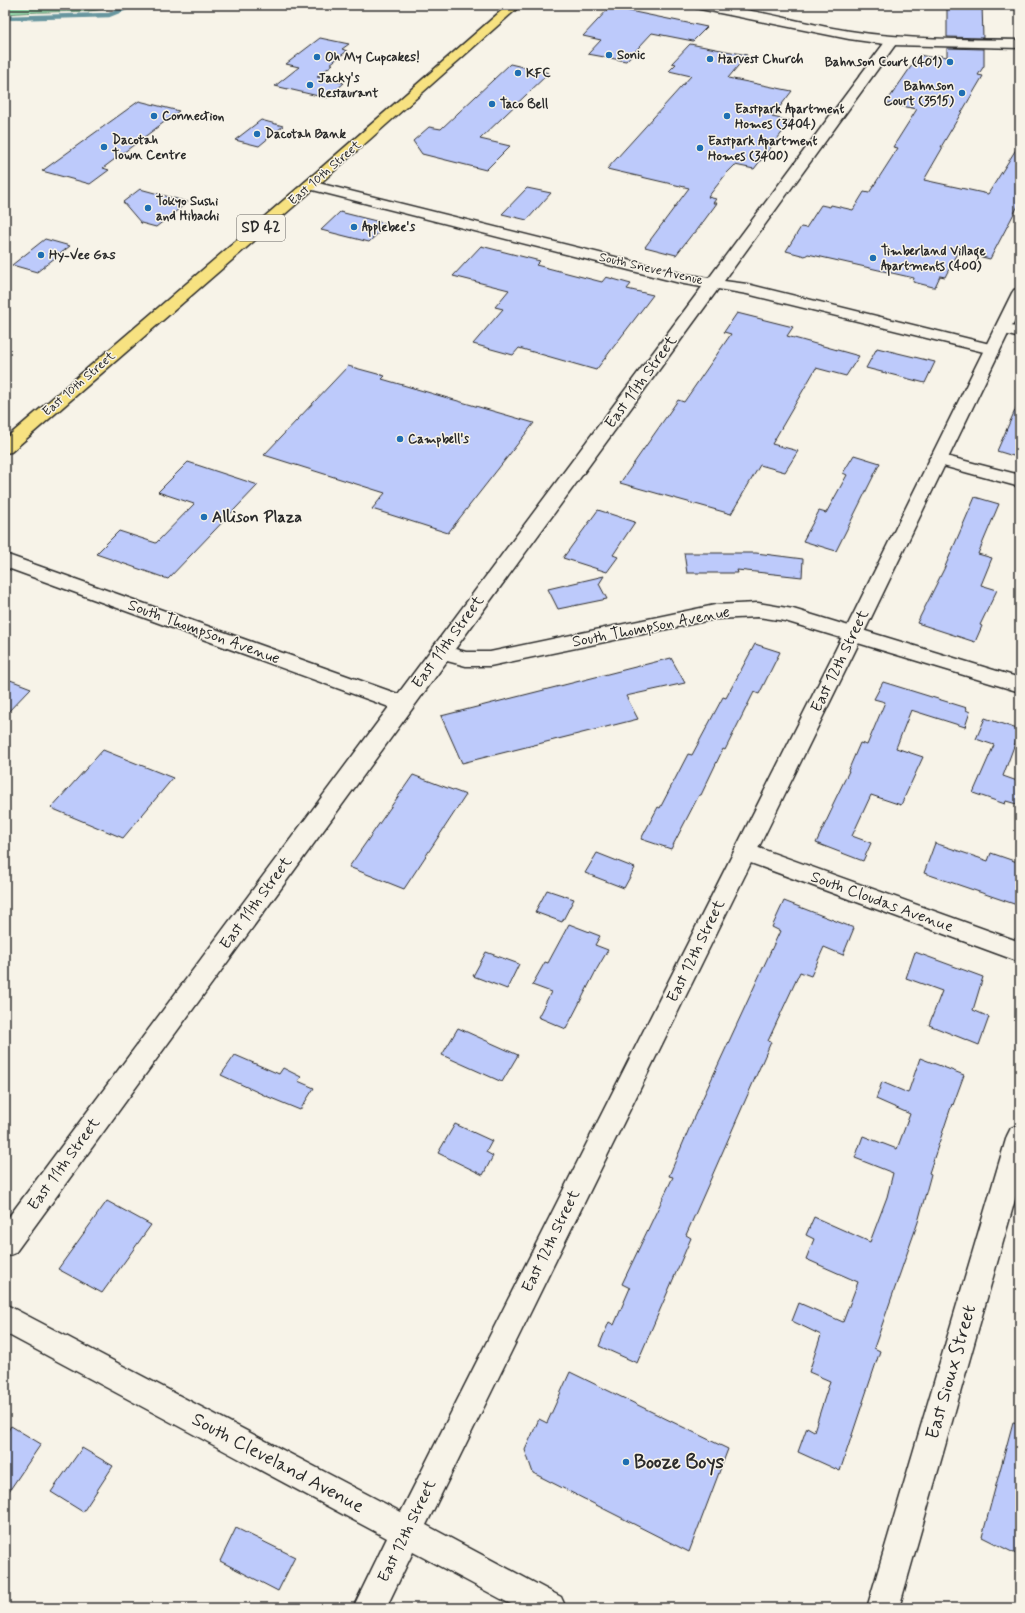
<svg xmlns="http://www.w3.org/2000/svg" width="1025" height="1613" font-family="Mynerve,sans-serif">
  <style>
    .green { fill: #9ce5b4; stroke: #648870 }
    .lines { fill: none; stroke-linecap: round; stroke-linejoin: round }
    .stream { stroke: #67969f; stroke-width: 4.5 }
    .building { fill: #bdcafb; stroke: #2b2b2b }
    .minor-casing { stroke: #2b2b2b; stroke-width: 3 }
    .tertiary-casing { stroke: #2b2b2b; stroke-width: 3 }
    .primary-casing { stroke: #2b2b2b; stroke-width: 3 }
    .minor { fill: #f7f3e8; fill-rule: evenodd }
    .tertiary { fill: #f7f3e8; fill-rule: evenodd }
    .primary { fill: #f7e281; fill-rule: evenodd }
    .poi-dot { fill: #1f6fb2; stroke: #f7f3e8; stroke-width: 1.5 }
    .labels { text-anchor: middle; dominant-baseline: central; stroke-width: 3; stroke-linejoin: round; paint-order: stroke }
    .far-poi-label { font-size: 13px; font-weight: bold; fill: #2b2b2b; stroke: #f7f3e8; text-anchor: start }
    .far-street-label { font-size: 13px; fill: #2b2b2b; stroke: #f7f3e8 }
    .shield { fill: #f7f3e8; stroke: #686764; stroke-width: 1 }
    .shield-label { font-size: 15px; font-weight: bold; fill: #2b2b2b }
    .street-label { font-size: 16px; fill: #2b2b2b; stroke: #f7f3e8 }
    .poi-label { font-size: 16px; font-weight: bold; fill: #2b2b2b; stroke: #f7f3e8; text-anchor: start }
    .near-street-label { font-size: 19px; fill: #2b2b2b; stroke: #f7f3e8 }
    .near-poi-label { font-size: 19px; font-weight: bold; fill: #2b2b2b; stroke: #f7f3e8; text-anchor: start }
  </style>
  <rect width="100%" height="100%" fill="#f7f3e8"/>
  <filter id="ink" filterUnits="userSpaceOnUse"><feTurbulence type="fractalNoise" baseFrequency=".025" numOctaves="2"/><feDisplacementMap in="SourceGraphic" scale="8" xChannelSelector="R" yChannelSelector="G"/><feConvolveMatrix kernelMatrix="1 2 1 2 8 2 1 2 1" color-interpolation-filters="sRGB"/></filter>
  <g filter="url(#ink)">
    <path class="green" d="M5 5H121C97 13 73 11 48 12 34 12 19 13 5 14Z"/>
    <g class="lines">
      <path class="stream" d="M5 18 109 15 134 5"/>
    </g>
    <g class="building">
      <path d="M947 5H982L983 38 947 37Z"/>
      <path d="M610 7 707 27 693 41 652 33 626 61 588 54 601 40 583 36Z"/>
      <path d="M320 38 349 44 342 49 347 51 330 64H333L317 77 344 83 327 98 275 86 299 67 286 64Z"/>
      <path d="M690 44 747 55 728 78 792 91 772 117 791 121 754 169 735 165 726 174 708 197 716 199 713 203H717L695 233H693L676 255 645 247 689 188 607 169 691 76 669 71 676 64 672 63Z"/>
      <path d="M947 48 984 49V66L978 75 983 76 941 147H943L924 180 988 194 1020 143V202L990 259 958 251 945 277 940 276 935 287H933L913 282 914 278 808 254 805 256 786 251 801 227 806 228 821 205 830 207 831 205 853 210 864 192 869 193 898 148 893 147 917 109 886 103 919 55 934 58 937 55 947 57Z"/>
      <path d="M510 64 549 73 480 139 510 146 486 170 422 154 413 141 429 127 441 129Z"/>
      <path d="M139 101 179 111 103 168 109 170 90 184 42 171Z"/>
      <path d="M261 120 283 126 259 146 235 140Z"/>
      <path d="M527 188 551 193 527 220 502 214Z"/>
      <path d="M140 189 188 202 156 227 141 223 123 202Z"/>
      <path d="M340 212 388 224 369 242 321 230Z"/>
      <path d="M45 239 70 246 37 272 12 265Z"/>
      <path d="M481 246 540 261 536 265 602 282 606 277 631 284 627 289 653 295 596 370 519 348 513 355 473 344 503 309 495 307 509 290 453 276Z"/>
      <path d="M737 313 793 327 787 336 859 356 846 376 816 368 772 444 798 451 785 472 760 465 731 514 620 483 678 400 684 402 731 334 724 332Z"/>
      <path d="M877 348 935 362 925 383 866 368Z"/>
      <path d="M348 366 385 376 382 379 534 423 448 533 372 509 385 493 264 455Z"/>
      <path d="M1020 399V458L997 451Z"/>
      <path d="M854 455 880 463 836 551 803 541 819 511 826 513 847 475 843 473Z"/>
      <path d="M188 462 258 485 168 579 96 554 119 531 156 543 194 504 158 492Z"/>
      <path d="M975 497 999 504 978 554 992 558 981 585 997 590 980 625 982 626 975 642 917 623 944 569Z"/>
      <path d="M598 510 635 522 613 555 618 557 607 572 563 558Z"/>
      <path d="M684 553H756L803 559 802 577 737 570 738 573H687Z"/>
      <path d="M604 576 599 584 607 599 558 609 548 589Z"/>
      <path d="M755 644 780 652 759 694 754 692 725 750 723 749 701 795H699L671 849 641 839 658 807 660 808 688 754 692 755 723 697 726 698Z"/>
      <path d="M671 658 685 683 626 696 638 719 462 763 441 716Z"/>
      <path d="M5 678 31 688 5 715Z"/>
      <path d="M883 682 967 708 966 710 970 712 965 727 911 710 896 748 923 757 901 805 871 795 852 836 871 843 863 861 816 843 833 807 832 806 849 771H848L860 743 867 745 885 702 874 699Z"/>
      <path d="M985 718 1020 730 1003 776 1020 782V805L1006 801 1005 804 973 793 994 745 976 739Z"/>
      <path d="M103 750 173 778 123 838 51 808Z"/>
      <path d="M413 775 466 795 404 889 349 867Z"/>
      <path d="M935 843 988 861 991 853 1020 863 1016 880 1020 882V906L924 873Z"/>
      <path d="M597 853 635 868 624 888 585 873Z"/>
      <path d="M547 890 574 899 562 922 535 912Z"/>
      <path d="M784 901 854 928 843 955 824 947 811 976 800 972 768 1041 771 1042 686 1235 691 1238 637 1363 599 1346 609 1322 614 1325 630 1288 622 1284 673 1177 669 1176 694 1117 780 931 772 927Z"/>
      <path d="M569 924 600 936 595 945 608 950 598 967 566 1029 538 1017 551 992 532 985 545 962 548 963Z"/>
      <path d="M486 952 519 964 507 989 473 976Z"/>
      <path d="M915 952 983 977 973 1010 989 1017 979 1045 929 1025 942 991 906 978Z"/>
      <path d="M458 1028 518 1055 502 1082 442 1055Z"/>
      <path d="M235 1055 279 1074 283 1068 301 1077 298 1081 314 1088 300 1110 266 1096 221 1075Z"/>
      <path d="M920 1058 964 1075 953 1105 952 1104 929 1173 931 1174 918 1222 874 1348 880 1351 840 1471 798 1452 807 1427 814 1431 830 1381 809 1372 821 1335 792 1321 799 1303 843 1322 858 1282 806 1259 814 1239 806 1235 814 1217 870 1242 887 1197 893 1173 855 1158 863 1136 897 1149 910 1114 876 1099 882 1082 908 1093Z"/>
      <path d="M455 1124 492 1141 486 1152 493 1156 483 1175 438 1153Z"/>
      <path d="M107 1201 151 1225 102 1293 58 1269Z"/>
      <path d="M570 1372 728 1449 689 1552 533 1473 525 1450 539 1419 547 1423Z"/>
      <path d="M1013 1422 1020 1423V1556L982 1537Z"/>
      <path d="M11 1426 41 1444 5 1497V1435Z"/>
      <path d="M82 1448 113 1466 83 1512 51 1492Z"/>
      <path d="M236 1528 295 1557 278 1591 220 1561Z"/>
    </g>
    <g class="lines">
      <defs>
        <g id="minor">
          <path d="M892 37 896 38 898 41 724 281 747 284 998 346 1000 349 998 352 992 354 747 294 718 289 455 649 466 652H490L715 605 758 603 793 609 1020 678V692L785 621 758 617 715 619 490 666H466L447 661 15 1253 5 1257V1222L389 707 5 567V554L398 694 702 287 684 284 305 188 303 185 305 182 310 181 684 274 709 278 888 38Z"/>
          <path d="M1003 324 1020 328V338L997 332 995 329 997 326Z"/>
          <path d="M938 454 1020 475V487L932 463 929 459 932 455Z"/>
          <path d="M745 843 1020 942V962L737 858 734 852 737 846Z"/>
          <path d="M1020 1124V1182L899 1608H867L1007 1136 1011 1128Z"/>
        </g>
        <g id="tertiary">
          <path d="M694 5C746 5 798 23 850 31 906 40 963 39 1020 40V48L892 45 849 39 700 9 696 8Z"/>
          <path d="M1020 288V309L855 651 426 1525 561 1597 566 1608H518L413 1552 386 1608H353L387 1538 5 1333V1304L401 1512 835 651 1012 293 1014 290Z"/>
        </g>
        <path id="primary" d="M508 5H521L315 188 11 452 5 453V439L305 182Z"/>
      </defs>
      <use href="#minor" class="minor-casing"/>
      <use href="#tertiary" class="tertiary-casing"/>
      <use href="#primary" class="primary-casing"/>
      <use href="#minor" class="minor"/>
      <use href="#tertiary" class="tertiary"/>
      <use href="#primary" class="primary"/>
    </g>
  </g>
  <g class="poi-dot">
    <circle cx="609" cy="55" r="4"/>
    <circle cx="317" cy="57" r="4"/>
    <circle cx="710" cy="59" r="4"/>
    <circle cx="950" cy="62" r="4"/>
    <circle cx="518" cy="73" r="4"/>
    <circle cx="310" cy="85" r="4"/>
    <circle cx="962" cy="93" r="4"/>
    <circle cx="492" cy="104" r="4"/>
    <circle cx="154" cy="116" r="4"/>
    <circle cx="727" cy="116" r="4"/>
    <circle cx="257" cy="134" r="4"/>
    <circle cx="104" cy="147" r="4"/>
    <circle cx="700" cy="148" r="4"/>
    <circle cx="148" cy="208" r="4"/>
    <circle cx="354" cy="227" r="4"/>
    <circle cx="41" cy="255" r="4"/>
    <circle cx="873" cy="258" r="4"/>
    <circle cx="400" cy="439" r="4"/>
    <circle cx="204" cy="517" r="4"/>
    <circle cx="626" cy="1462" r="4"/>
  </g>
  <g class="labels">
    <g class="far-poi-label">
      <text x="617" y="55">Sonic</text>
      <text x="325" y="57">Oh My Cupcakes!</text>
      <text x="718" y="59">Harvest Church</text>
      <text x="942" y="62" text-anchor="end">Bahnson Court (401)</text>
      <text x="526" y="73">KFC</text>
      <text x="318" y="78">Jacky's<tspan x="318" dy="15">Restaurant</tspan></text>
      <text x="954" y="86" text-anchor="end">Bahnson<tspan x="954" dy="15">Court (3515)</tspan></text>
      <text x="500" y="104">Taco Bell</text>
      <text x="735" y="109">Eastpark Apartment<tspan x="735" dy="15">Homes (3404)</tspan></text>
      <text x="162" y="116">Connection</text>
      <text x="265" y="134">Dacotah Bank</text>
      <text x="112" y="140">Dacotah<tspan x="112" dy="15">Town Centre</tspan></text>
      <text x="708" y="141">Eastpark Apartment<tspan x="708" dy="15">Homes (3400)</tspan></text>
      <text x="156" y="201">Tokyo Sushi<tspan x="156" dy="15">and Hibachi</tspan></text>
      <text x="362" y="227">Applebee's</text>
      <text x="881" y="251">Timberland Village<tspan x="881" dy="15">Apartments (400)</tspan></text>
      <text x="49" y="255">Hy-Vee Gas</text>
      <text x="408" y="439">Campbell's</text>
    </g>
    <g class="far-street-label">
      <text transform="translate(325 173) rotate(-41)">East 10th Street</text>
      <text transform="translate(651 269) rotate(13)">South Sneve Avenue</text>
      <text transform="translate(79 384) rotate(-41)">East 10th Street</text>
    </g>
    <rect class="shield" x="237" y="215" width="48" height="26" rx="3"/>
    <g class="shield-label">
      <text x="261" y="228">SD 42</text>
    </g>
    <g class="street-label">
      <text transform="translate(641 382) rotate(-54)">East 11th Street</text>
      <text transform="translate(651 627) rotate(-11)">South Thompson Avenue</text>
      <text transform="translate(204 632) rotate(20)">South Thompson Avenue</text>
      <text transform="translate(448 642) rotate(-54)">East 11th Street</text>
      <text transform="translate(840 661) rotate(-64)">East 12th Street</text>
      <text transform="translate(882 902) rotate(20)">South Cloudas Avenue</text>
      <text transform="translate(256 903) rotate(-54)">East 11th Street</text>
      <text transform="translate(696 951) rotate(-64)">East 12th Street</text>
      <text transform="translate(64 1164) rotate(-54)">East 11th Street</text>
      <text transform="translate(551 1241) rotate(-64)">East 12th Street</text>
      <text transform="translate(407 1531) rotate(-64)">East 12th Street</text>
    </g>
    <g class="poi-label">
      <text x="212" y="517">Allison Plaza</text>
    </g>
    <g class="near-street-label">
      <text transform="translate(951 1372) rotate(-74)">East Sioux Street</text>
      <text transform="translate(278 1463) rotate(28)">South Cleveland Avenue</text>
    </g>
    <g class="near-poi-label">
      <text x="634" y="1462">Booze Boys</text>
    </g>
  </g>
  <rect width="1025" height="1613" fill="none" stroke="#f7f3e8" stroke-width="20"/>
  <rect x="10" y="10" width="1005" height="1593" fill="none" stroke="#2b2b2b" stroke-width="1.5" filter="url(#ink)"/>
</svg>
